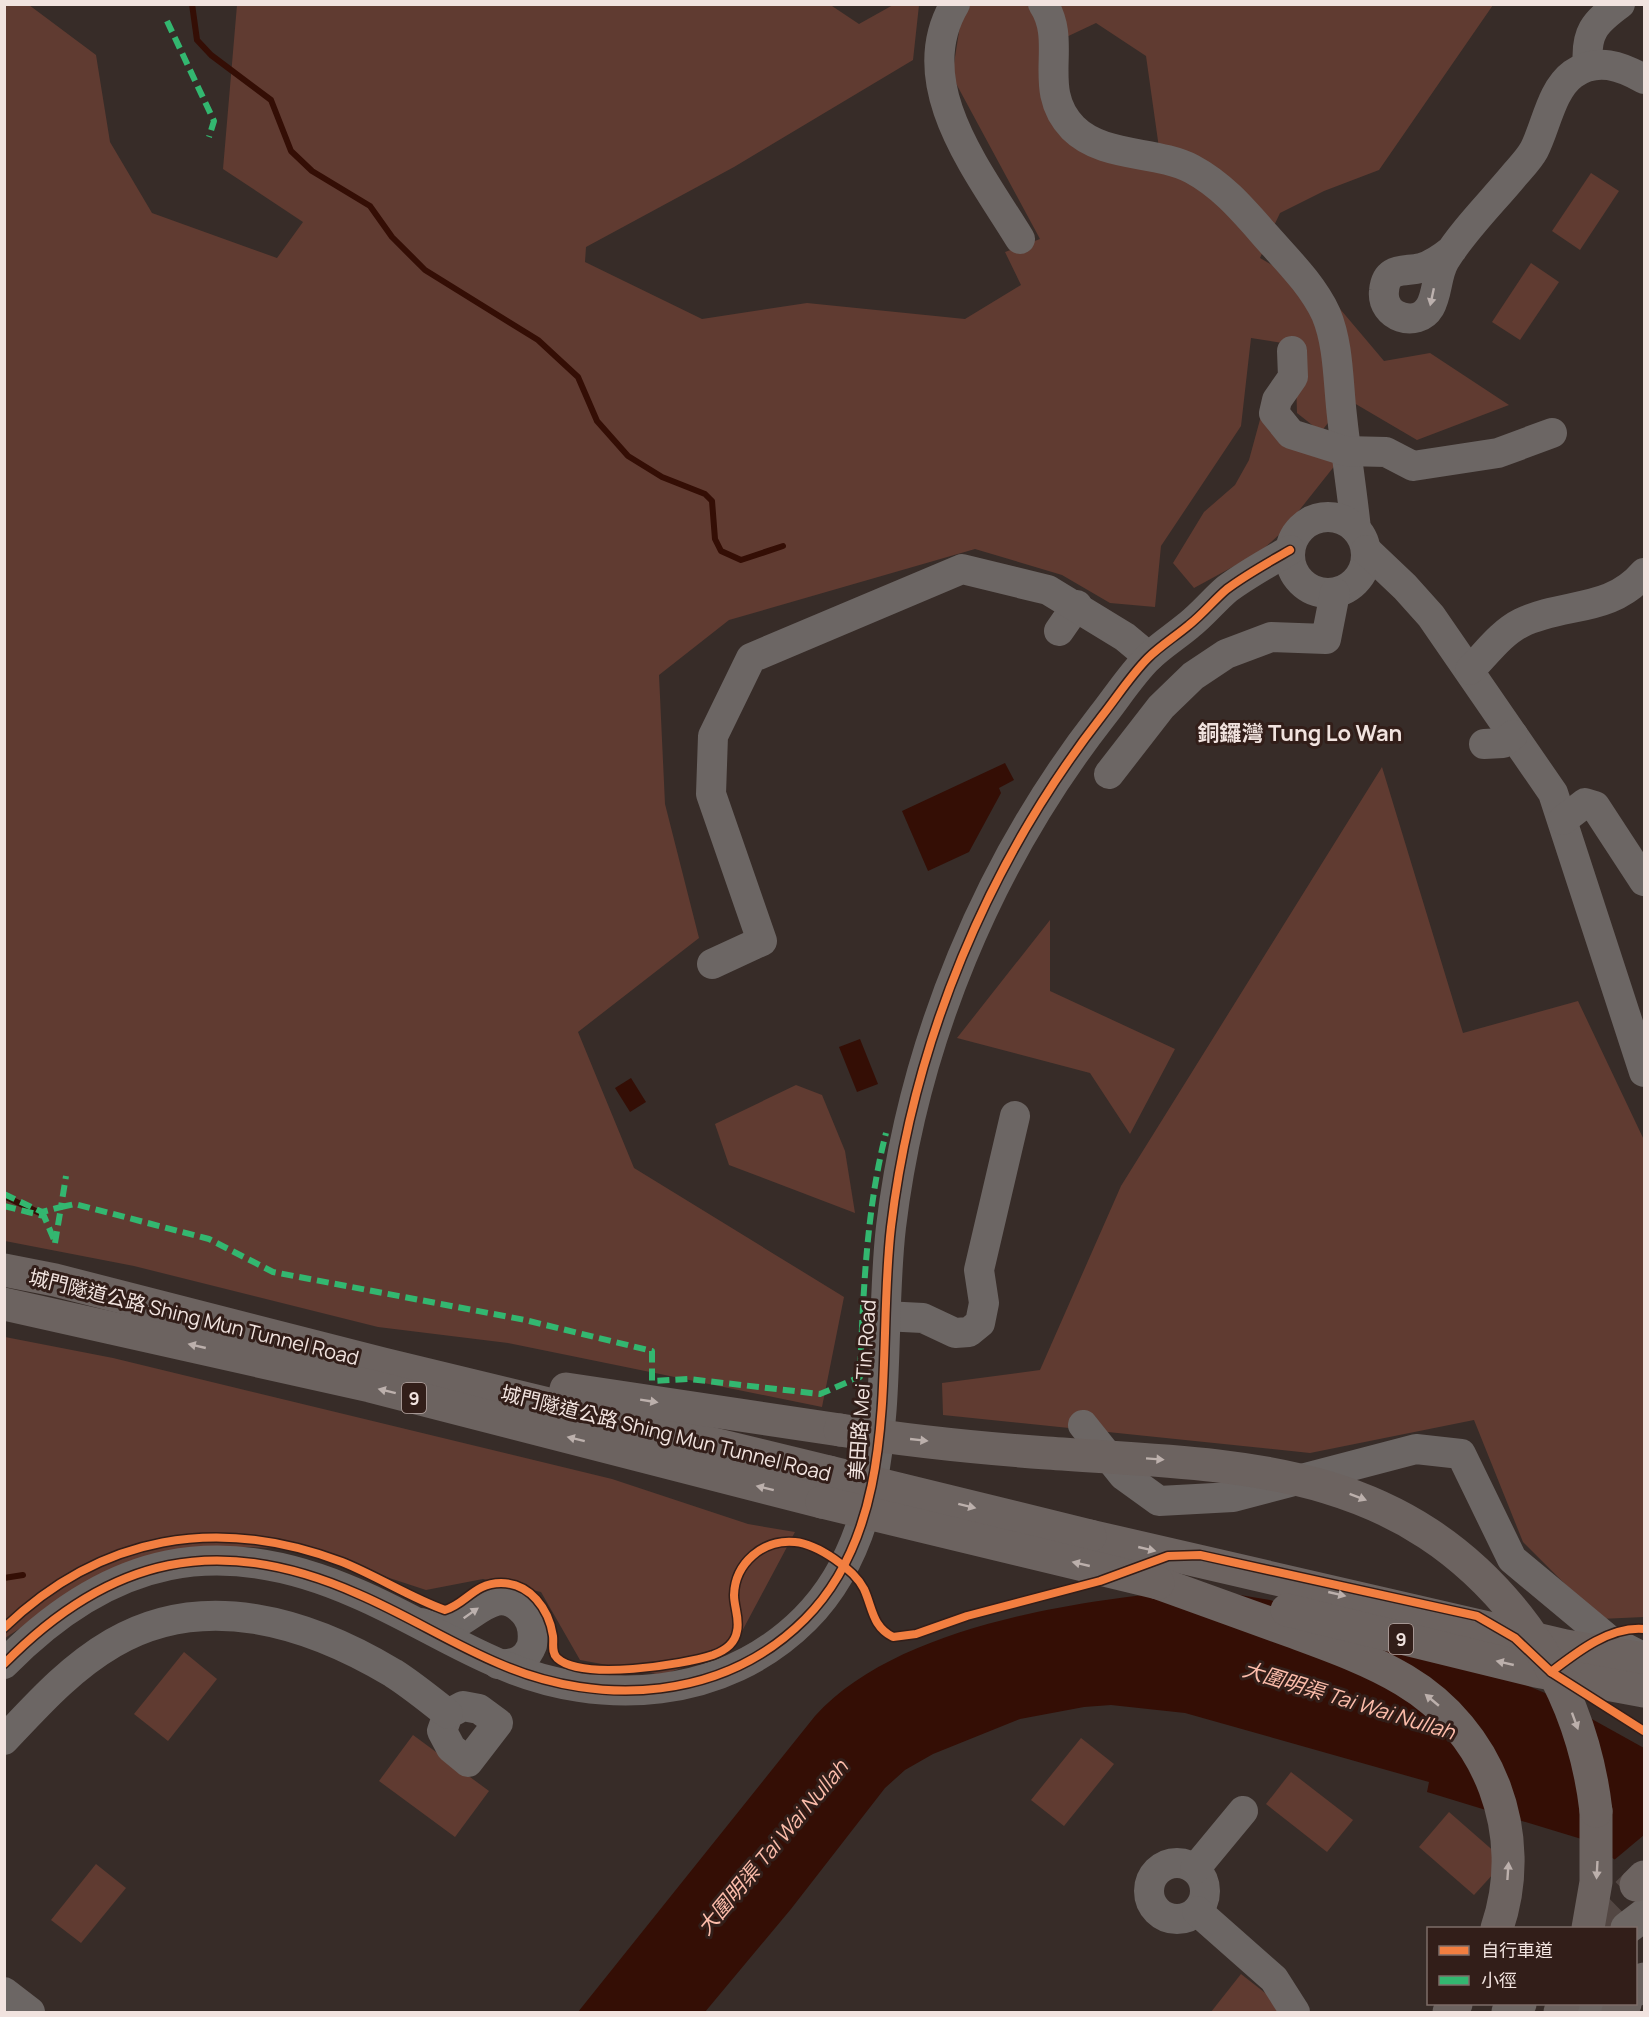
<svg xmlns="http://www.w3.org/2000/svg" width="1649" height="2017" font-family="Manrope,'Noto Sans TC',sans-serif">
  <style>
    .green { fill: #603b31 }
    .water { fill: #340e05 }
    .pier { fill: #372c28 }
    .lines { fill: none; stroke-linecap: round; stroke-linejoin: round }
    .stream { stroke: #340e05; stroke-width: 6 }
    .highway-tunnel { stroke: #534743; stroke-width: 33; stroke-dasharray: 33 16; stroke-linecap: butt }
    .minor { stroke: #6c6664; stroke-width: 30 }
    .major { stroke: #6e6764; stroke-width: 33 }
    .highway { stroke: #6c6360; stroke-width: 33 }
    .highway-bridge { stroke: #6c6360; stroke-width: 33 }
    .quiet { stroke: #33b770; stroke-width: 6; stroke-dasharray: 12 6; stroke-linecap: butt }
    .cycleway-casing { stroke: #321e19; stroke-width: 11 }
    .cycleway { stroke: #f27e40; stroke-width: 8 }
    .oneway { fill: #bcb1ae }
    .oneway2 { fill: #bcb0ac }
    .labels { text-anchor: middle; dominant-baseline: central; stroke-width: 6; stroke-linejoin: round; paint-order: stroke }
    .shield { fill: #321e19; stroke: #b8a8a4; stroke-width: 1.5 }
    .shield-label { font-size: 18px; font-weight: bold; fill: #f1e3df }
    .street-label { font-size: 20px; fill: #f1e3df; stroke: #321e19 }
    .water-label { font-size: 21px; font-style: italic; fill: #fcbcaa; stroke: #321e19 }
    .quarter-label { font-size: 22px; font-weight: bold; fill: #f1e3df; stroke: #321e19 }
  </style>
  <rect width="100%" height="100%" fill="#372c28"/>
  <g class="green">
    <path d="M829 4 859 24 893 5H919L913 60 734 167 586 247 585 262 702 319 807 303 965 319 1021 285 1005 252 1040 239 952 76 962 13 968 5H1029L1038 17 1046 102 1196 184 1264 249 1260 258 1296 279 1323 337 1331 419 1321 432 1297 413 1295 345 1251 338 1241 426 1161 546 1155 607 1110 603 1062 575 975 549 729 620 659 675 665 804 699 938 578 1032 634 1168 844 1297 822 1407 508 1343 378 1327 134 1266 5 1241 4 5H29L96 55 110 142 152 213 277 258 303 222 223 169 237 5Z"/>
    <path d="M1050 5H1493L1379 170 1324 191 1280 213 1271 232 1159 148 1146 56 1096 23 1060 40Z"/>
    <path d="M1591 173 1619 191 1580 250 1552 231Z"/>
    <path d="M1531 263 1559 282 1520 340 1492 322Z"/>
    <path d="M1335 303 1384 361 1430 353 1509 405 1417 440 1354 403Z"/>
    <path d="M1261 416 1336 464 1282 532 1260 552 1194 588 1173 563 1204 512 1235 485 1249 460Z"/>
    <path d="M1382 767 1463 1033 1578 1001 1644 1140V1617L1600 1619 1523 1542 1474 1420 1310 1453 943 1415 942 1383 1040 1370 1121 1186Z"/>
    <path d="M1050 920V991L1175 1049 1130 1134 1090 1073 957 1038Z"/>
    <path d="M796 1085 822 1095 845 1151 855 1213 729 1165 715 1124Z"/>
    <path d="M5 1337 113 1358 612 1479 748 1524 795 1532 732 1650 662 1675 580 1660 541 1592 483 1579 426 1590 301 1549 248 1547 166 1551 74 1593 5 1638Z"/>
    <path d="M184 1652 217 1679 168 1741 134 1714Z"/>
    <path d="M413 1735 489 1791 455 1837 379 1781Z"/>
    <path d="M1081 1738 1114 1764 1064 1826 1031 1800Z"/>
    <path d="M1291 1772 1353 1820 1327 1852 1266 1804Z"/>
    <path d="M1449 1812 1505 1861 1474 1895 1419 1847Z"/>
    <path d="M96 1864 126 1888 81 1943 51 1920Z"/>
    <path d="M1241 1974 1283 2007 1279 2012H1211Z"/>
  </g>
  <g class="water">
    <path d="M1005 763 1014 780 999 788 1001 793 969 852 928 871 902 811Z"/>
    <path d="M860 1039 878 1084 857 1092 839 1047Z"/>
    <path d="M631 1078 646 1102 630 1112 615 1088Z"/>
    <path d="M1184 1591 1228 1593 1270 1600 1502 1675 1545 1693 1644 1748V1880L1588 1841 1427 1792 1429 1782 1185 1713 1111 1705 1084 1707 1020 1719 933 1754 905 1770 885 1788 791 1909 705 2012H578L815 1716C894 1628 1071 1601 1184 1591Z"/>
  </g>
  <path class="pier" d="M1644 1835V1883L1613 1861Z"/>
  <g class="lines">
    <g class="stream">
      <path d="M192 4 197 40 211 55 271 100 291 151 312 171 370 206 392 237 425 270 538 340 578 377 597 421 628 456 662 477 705 494 712 501 715 539 721 551 741 560 783 546"/>
      <path d="M4 1196 42 1214"/>
      <path d="M4 1578 23 1575"/>
    </g>
    <path class="highway-tunnel" d="M1592 1928 1636 1885"/>
    <g class="minor">
      <path d="M955 4C907 84 980 173 1020 239"/>
      <path d="M1043 4C1069 43 1035 89 1073 128 1103 158 1155 150 1192 169 1222 185 1243 210 1265 235 1287 260 1312 284 1326 314 1339 345 1338 383 1342 416 1346 454 1352 491 1356 529"/>
      <path d="M1588 66C1585 33 1594 23 1620 4"/>
      <path d="M1452 250C1442 258 1433 265 1421 268 1404 272 1386 266 1384 291 1381 317 1417 329 1430 307 1438 293 1436 275 1445 260 1463 231 1489 205 1511 179 1518 170 1528 161 1534 150 1546 127 1551 90 1573 74 1597 57 1621 66 1644 79"/>
      <path d="M1292 351 1293 377 1277 400 1274 413 1291 434 1345 451 1386 452 1413 466 1498 453 1552 433"/>
      <circle cx="1328" cy="555" r="38"/>
      <path d="M1366 550 1405 587 1431 616 1553 793 1644 1072"/>
      <path d="M1059 631 1077 605"/>
      <path d="M1470 670C1486 654 1501 633 1521 623 1564 602 1610 613 1644 573"/>
      <path d="M1484 744 1503 743 1513 735"/>
      <path d="M1109 774 1161 707 1193 676 1226 654 1271 637 1326 639 1335 593"/>
      <path d="M1563 820 1585 803 1595 806 1644 881"/>
      <path d="M712 964 762 941 711 794 713 736 751 658 962 569 1048 590 1125 637 1149 657"/>
      <path d="M884 1316 923 1318 955 1333 969 1332 980 1323 984 1303 979 1270 1015 1116"/>
      <path d="M1083 1425 1123 1475 1159 1501 1233 1497 1416 1449 1461 1454 1512 1559 1608 1639 1639 1655"/>
      <path d="M421 1623C431 1627 442 1629 453 1625 476 1615 498 1584 523 1611 532 1620 534 1633 532 1645 526 1661 514 1665 498 1664"/>
      <path d="M4 1664C110 1556 219 1532 358 1594 407 1615 452 1644 500 1664 602 1708 724 1700 805 1619 904 1520 876 1354 891 1227 913 1043 988 862 1102 716 1117 697 1131 675 1148 658 1160 646 1176 636 1189 625 1203 614 1214 600 1227 589 1247 574 1269 562 1290 550"/>
      <path d="M463 1706 479 1709 498 1723 468 1762 451 1748 442 1731 448 1714Z"/>
      <path d="M4 1740C38 1704 70 1668 113 1643 204 1590 308 1622 393 1673 412 1685 430 1700 448 1714"/>
      <circle cx="1177" cy="1891" r="28"/>
      <path d="M1195 1869 1243 1811"/>
      <path d="M1197 1911 1274 1979 1295 2012"/>
      <path d="M4 1992 30 2012"/>
    </g>
    <g class="major">
      <path d="M1627 1928 1644 1915"/>
      <path d="M1508 2012 1520 2004"/>
      <path d="M1576 2012 1587 2004"/>
    </g>
    <g class="highway">
      <path d="M4 1270 55 1280 383 1364 829 1472"/>
      <path d="M4 1304 370 1386 822 1502"/>
      <path d="M566 1389 840 1430"/>
      <path d="M1090 1536 1566 1646 1644 1659"/>
      <path d="M1158 1583C1202 1599 1247 1615 1291 1631 1329 1645 1369 1659 1404 1680 1490 1731 1529 1834 1497 1928"/>
      <path d="M1287 1610 1536 1671 1644 1691"/>
      <path d="M1636 1885 1644 1877"/>
      <path d="M1588 1928 1596 1882V1811"/>
      <path d="M1636 1990 1644 1979"/>
      <path d="M1449 2012 1456 2004"/>
      <path d="M1560 2012 1563 2004"/>
      <path d="M1618 2012 1625 2004"/>
    </g>
    <g class="highway-bridge">
      <path d="M840 1430C909 1441 978 1448 1047 1453 1228 1466 1394 1460 1518 1617 1562 1673 1588 1741 1596 1811"/>
      <path d="M829 1472 1090 1536"/>
      <path d="M822 1502 1158 1583"/>
    </g>
    <g class="quiet">
      <path d="M167 21 214 121 209 137"/>
      <path d="M4 1194 42 1212 61 1207 66 1176"/>
      <path d="M4 1206 44 1216 55 1242"/>
      <path d="M55 1243 61 1207 75 1204 209 1239 273 1272 525 1320 652 1351V1381L689 1379 820 1394 860 1377C863 1297 866 1210 886 1133"/>
    </g>
    <defs>
      <g id="cycleway">
        <path d="M4 1628C101 1535 217 1515 342 1562 377 1576 411 1598 445 1610 466 1604 474 1583 501 1583 530 1583 549 1609 553 1636 554 1644 551 1652 557 1658 582 1681 683 1665 713 1655 724 1651 735 1644 737 1631 740 1619 734 1607 734 1595 735 1563 763 1539 795 1542 817 1544 854 1569 864 1589 873 1609 872 1626 893 1637L916 1634 967 1616 1100 1581 1168 1556 1200 1555 1477 1616 1515 1638 1551 1672 1644 1731"/>
        <path d="M4 1664C110 1556 219 1532 358 1594 407 1615 452 1644 500 1664 602 1708 724 1700 805 1619 904 1520 876 1354 891 1227 913 1043 988 862 1102 716 1117 697 1131 675 1148 658 1160 646 1176 636 1189 625 1203 614 1214 600 1227 589 1247 574 1269 562 1290 550"/>
        <path d="M1551 1672C1577 1652 1610 1626 1644 1629"/>
      </g>
    </defs>
    <use href="#cycleway" class="cycleway-casing"/>
    <use href="#cycleway" class="cycleway"/>
  </g>
  <defs><path id="oneway-solid" d="M-6-.8H1V-3.2L6.5 0L1 3.2V.8H-6Z" transform="scale(1.5)"/></defs>
  <g class="oneway">
    <use href="#oneway-solid" transform="translate(1432 297) rotate(102)"/>
    <use href="#oneway-solid" transform="translate(471 1613) rotate(-35)"/>
  </g>
  <g class="oneway2">
    <use href="#oneway-solid" transform="translate(197 1346) rotate(-167)"/>
    <use href="#oneway-solid" transform="translate(387 1391) rotate(-166)"/>
    <use href="#oneway-solid" transform="translate(649 1401) rotate(9)"/>
    <use href="#oneway-solid" transform="translate(576 1439) rotate(-166)"/>
    <use href="#oneway-solid" transform="translate(919 1440) rotate(6)"/>
    <use href="#oneway-solid" transform="translate(1155 1459) rotate(4)"/>
    <use href="#oneway-solid" transform="translate(765 1488) rotate(-166)"/>
    <use href="#oneway-solid" transform="translate(1358 1497) rotate(21)"/>
    <use href="#oneway-solid" transform="translate(967 1506) rotate(14)"/>
    <use href="#oneway-solid" transform="translate(1147 1549) rotate(13)"/>
    <use href="#oneway-solid" transform="translate(1081 1564) rotate(-167)"/>
    <use href="#oneway-solid" transform="translate(1337 1594) rotate(13)"/>
    <use href="#oneway-solid" transform="translate(1505 1663) rotate(-167)"/>
    <use href="#oneway-solid" transform="translate(1432 1700) rotate(-140)"/>
    <use href="#oneway-solid" transform="translate(1575 1721) rotate(70)"/>
    <use href="#oneway-solid" transform="translate(1597 1870) rotate(93)"/>
    <use href="#oneway-solid" transform="translate(1508 1871) rotate(-86)"/>
  </g>
  <g class="labels">
    <g class="shield">
      <rect x="402" y="1383" width="24" height="30" rx="4.5"/>
      <rect x="1389" y="1624" width="24" height="30" rx="4.5"/>
    </g>
    <g class="shield-label">
      <text x="414" y="1398">9</text>
      <text x="1401" y="1639">9</text>
    </g>
    <g class="street-label">
      <text transform="translate(194 1317) rotate(14)">城門隧道公路 Shing Mun Tunnel Road</text>
      <text transform="translate(862 1390) rotate(-86)">美田路 Mei Tin Road</text>
      <text transform="translate(666 1433) rotate(14)">城門隧道公路 Shing Mun Tunnel Road</text>
    </g>
    <g class="water-label">
      <text transform="translate(1349 1700) rotate(17)">大圍明渠 Tai Wai Nullah</text>
      <text transform="translate(772 1847) rotate(-50)">大圍明渠 Tai Wai Nullah</text>
    </g>
    <g class="quarter-label">
      <text x="1300" y="733">銅鑼灣 Tung Lo Wan</text>
    </g>
  </g>
  <rect width="1649" height="2017" fill="none" stroke="#f1e3df" stroke-width="12"/>
  <rect x="1427" y="1927" width="210" height="78" fill="#321e19" stroke="#7e6d68" stroke-width="1.5"/>
  <rect x="1439" y="1946" width="30" height="9" fill="#f27e40" stroke="#7e6d68" stroke-width="1.5"/>
  <text x="1481" y="1957" font-size="18" fill="#f1e3df">自行車道</text>
  <rect x="1439" y="1976" width="30" height="9" fill="#33b770" stroke="#7e6d68" stroke-width="1.5"/>
  <text x="1481" y="1987" font-size="18" fill="#f1e3df">小徑</text>
</svg>
